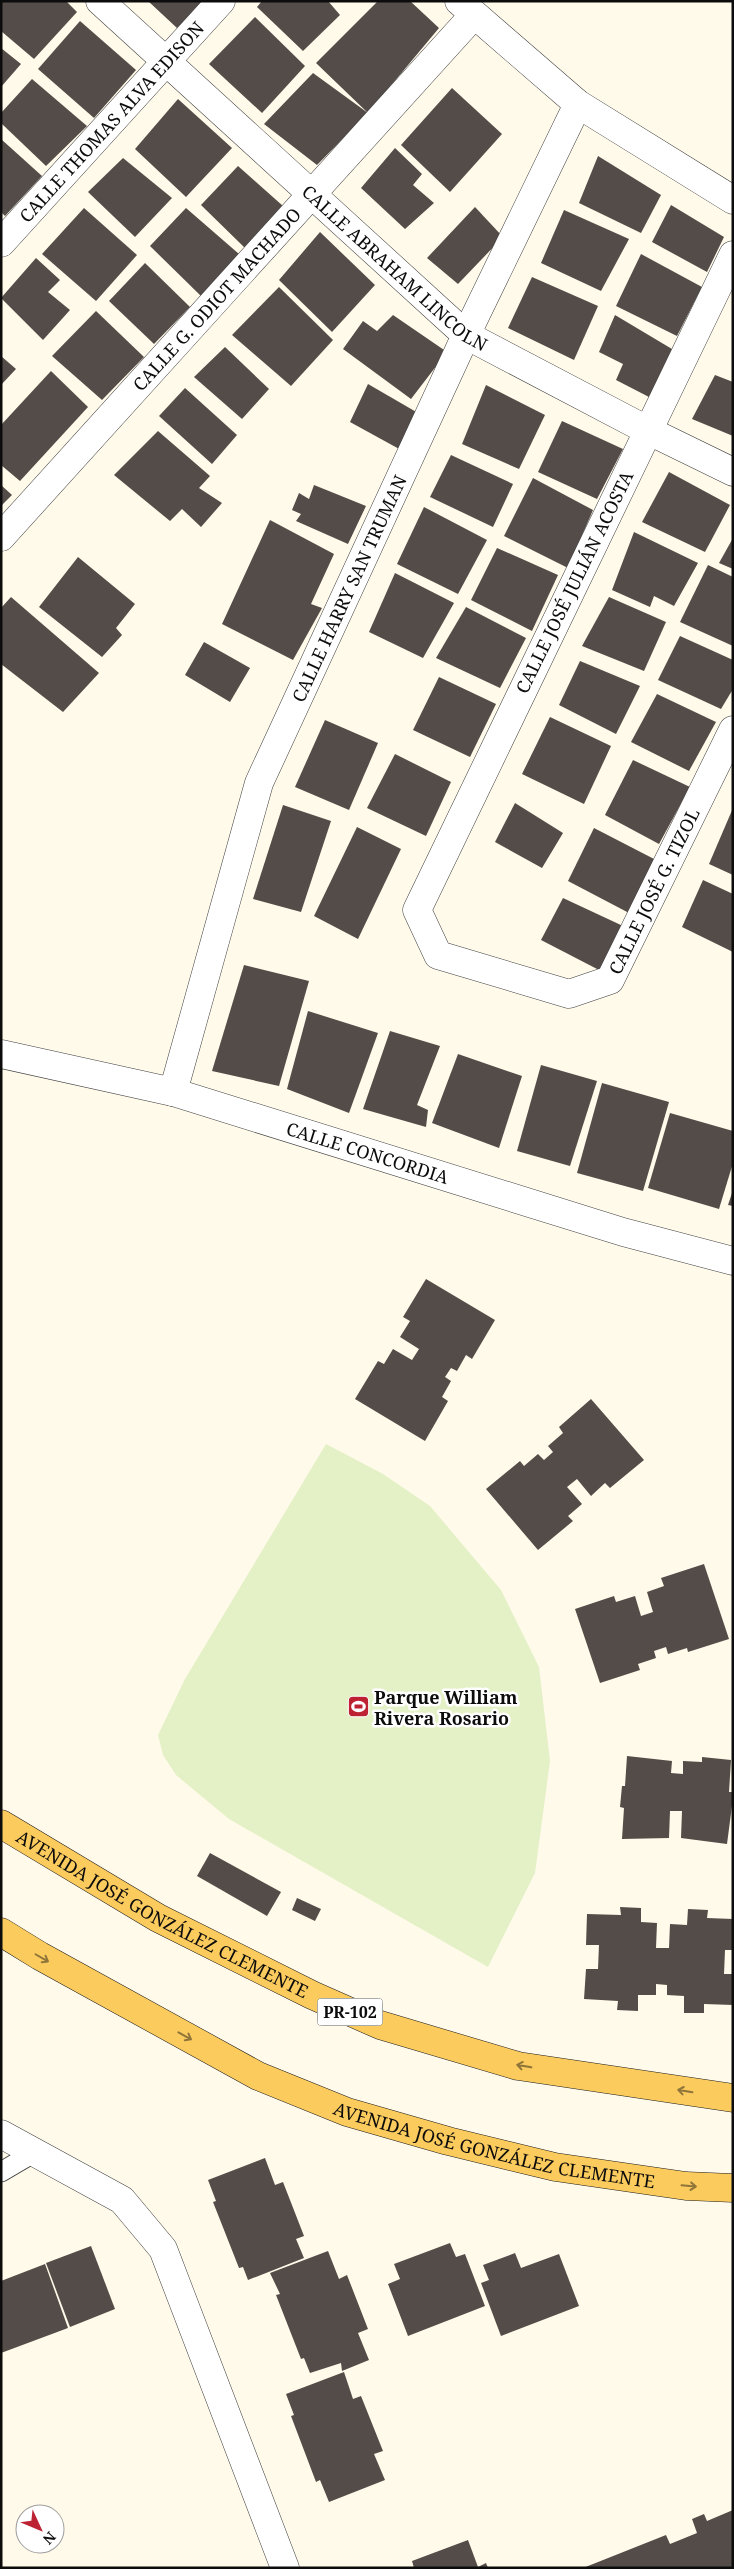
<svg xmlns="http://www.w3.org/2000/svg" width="734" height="2569" font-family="'Noto Serif',serif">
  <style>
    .pitch { fill: #e4f0c6 }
    .building { fill: #544c48 }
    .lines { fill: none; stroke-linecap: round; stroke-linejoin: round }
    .service-casing { stroke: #3f3f3f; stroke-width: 21 }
    .minor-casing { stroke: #3f3f3f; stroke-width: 29 }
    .tertiary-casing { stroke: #3f3f3f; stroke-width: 29 }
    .primary-casing { stroke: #1d1d1d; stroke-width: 29 }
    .service { stroke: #fff; stroke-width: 19 }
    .minor { stroke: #fff; stroke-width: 28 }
    .tertiary { stroke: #fff; stroke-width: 28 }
    .primary { stroke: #fbcb5e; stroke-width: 28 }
    .oneway { stroke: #8f7539 }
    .labels { text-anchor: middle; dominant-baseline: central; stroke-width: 5; stroke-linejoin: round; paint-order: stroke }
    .shield { fill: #fff; stroke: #555; stroke-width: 1 }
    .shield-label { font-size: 16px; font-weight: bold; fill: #0c0c0c }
    .street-label { font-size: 18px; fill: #0c0c0c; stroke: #fff }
    .poi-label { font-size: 18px; font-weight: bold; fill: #0c0c0c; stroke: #fff; text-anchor: start }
  </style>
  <rect width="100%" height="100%" fill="#fffaea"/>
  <path class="pitch" d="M326 1444 383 1474 430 1506 501 1590 539 1667 550 1761 535 1873 488 1967 229 1819 176 1775 163 1755 158 1735 185 1679Z"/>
  <g class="building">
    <path d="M1 1H66L77 12 34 59 1 31Z"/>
    <path d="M148 1H204L177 28Z"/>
    <path d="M262 1H328L340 15 303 51 257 7Z"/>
    <path d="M378 1H410L439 28 368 113 317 165 264 124 313 73 368 113 316 63Z"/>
    <path d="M255 17 305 66 262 113 209 64Z"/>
    <path d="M80 21 136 70 94 118 38 69Z"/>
    <path d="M1 48 21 64 1 87Z"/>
    <path d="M32 79 87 126 46 166 1 123V113Z"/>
    <path d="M452 88 502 134 450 192 401 145Z"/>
    <path d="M178 99 232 148 186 197 135 149Z"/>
    <path d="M1 139 42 176 5 216 1 212Z"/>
    <path d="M395 148 422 174 413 185 434 203 405 229 361 188Z"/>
    <path d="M598 156 661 195 641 233 579 203Z"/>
    <path d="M123 158 172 198 135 237 88 192Z"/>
    <path d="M238 166 283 206 246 249 201 205Z"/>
    <path d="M671 205 724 237 707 272 652 242Z"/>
    <path d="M475 207 503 237 458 284 427 258Z"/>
    <path d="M84 208 137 255 96 301 42 254Z"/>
    <path d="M186 208 239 254 202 297 150 246Z"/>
    <path d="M564 210 629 239 601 291 541 263Z"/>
    <path d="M320 232 375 285 332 332 279 280Z"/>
    <path d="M641 254 702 287 677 336 616 306Z"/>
    <path d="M36 258 60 280 48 292 70 310 43 340 1 298Z"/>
    <path d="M145 263 190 307 154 344 109 301Z"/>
    <path d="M532 277 598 306 574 360 508 328Z"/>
    <path d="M279 287 333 340 291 386 232 335Z"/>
    <path d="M96 311 144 357 102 400 52 356Z"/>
    <path d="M393 315 447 352 411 399 343 349 363 321 377 331Z"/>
    <path d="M615 315 672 349 649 397 616 380 623 364 599 352Z"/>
    <path d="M225 347 269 389 242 419 194 377Z"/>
    <path d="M1 356 16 369 1 385Z"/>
    <path d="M51 371 88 407 20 481 1 465V425Z"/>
    <path d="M715 375 733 382V436L692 419Z"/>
    <path d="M368 384 418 413 401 450 350 422Z"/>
    <path d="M486 385 545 415 519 469 462 444Z"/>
    <path d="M185 388 237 435 212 464 159 416Z"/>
    <path d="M562 421 623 449 597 499 538 472Z"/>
    <path d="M158 431 210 476 199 488 222 503 201 527 182 509 170 521 114 475Z"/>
    <path d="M451 455 513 484 493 527 430 497Z"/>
    <path d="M669 472 730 505 705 552 642 522Z"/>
    <path d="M533 478 593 510 568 568 504 536Z"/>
    <path d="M1 485 12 495 1 506Z"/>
    <path d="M314 485 366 506 348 544 296 521 301 514 292 510 299 493 309 499Z"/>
    <path d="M424 507 487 540 458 594 397 564Z"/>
    <path d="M270 520 334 554 311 604 322 608 293 660 222 624Z"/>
    <path d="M634 532 698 563 674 606 654 596 650 607 612 590Z"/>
    <path d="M733 538V569L719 563Z"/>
    <path d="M497 548 558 575 532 631 471 600Z"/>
    <path d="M78 557 135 604 116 628 122 635 102 657 39 607Z"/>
    <path d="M708 565 733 577V646L680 622Z"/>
    <path d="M395 573 454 603 423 658 369 632Z"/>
    <path d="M11 597 99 673 63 712 1 664V608Z"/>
    <path d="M609 597 666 622 644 671 582 646Z"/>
    <path d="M466 607 526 638 500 688 436 658Z"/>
    <path d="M680 636 733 660V689L721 709 658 680Z"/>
    <path d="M204 642 250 668 230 702 185 675Z"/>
    <path d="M580 661 640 686 616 734 559 705Z"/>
    <path d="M439 677 496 704 470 757 413 730Z"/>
    <path d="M657 694 716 722 689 771 631 742Z"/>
    <path d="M550 717 611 746 584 804 522 774Z"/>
    <path d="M325 720 378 743 349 810 295 787Z"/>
    <path d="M395 754 451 782 426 836 367 808Z"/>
    <path d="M633 760 690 787 659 844 605 815Z"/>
    <path d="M515 803 563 833 542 868 495 842Z"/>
    <path d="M283 805 331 821 301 912 253 899Z"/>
    <path d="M733 808V875L709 864Z"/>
    <path d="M357 827 401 849 358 939 314 916Z"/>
    <path d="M594 828 656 860 629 913 568 881Z"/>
    <path d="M703 880 733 894V952L682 927Z"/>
    <path d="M563 898 623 926 601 971 541 940Z"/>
    <path d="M244 965 309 981 279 1086 212 1071Z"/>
    <path d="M308 1011 378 1033 349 1113 287 1089Z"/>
    <path d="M390 1031 440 1046 417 1105 428 1110 426 1127 363 1109Z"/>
    <path d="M458 1054 522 1076 499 1148 432 1123Z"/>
    <path d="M541 1065 597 1081 570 1166 517 1151Z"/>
    <path d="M602 1083 669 1102 643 1191 577 1173Z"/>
    <path d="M670 1113 733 1131V1163L719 1209 648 1188Z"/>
    <path d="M733 1190V1206L728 1205Z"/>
    <path d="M426 1279 495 1320 472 1359 466 1355 457 1371 451 1368 445 1377 451 1381 442 1397 448 1401 425 1441 355 1399 378 1361 384 1364 393 1349 412 1360 419 1349 400 1337 410 1321 403 1317Z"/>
    <path d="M591 1399 644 1460 610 1488 605 1483 591 1496 577 1479 567 1487 582 1504 568 1516 573 1521 538 1550 486 1489 520 1461 524 1466 538 1454 544 1460 553 1452 548 1446 563 1433 559 1427Z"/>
    <path d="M704 1564 729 1639 688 1652 687 1648 668 1654 666 1647 654 1651 656 1658 638 1664 640 1670 600 1683 575 1609 614 1596 616 1602 635 1596 641 1616 653 1612 647 1592 664 1586 661 1578Z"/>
    <path d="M627 1756 672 1761 671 1773 683 1774V1761L702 1762V1757L731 1760 729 1792H733V1798L727 1844 681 1838 682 1811H670L669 1838 622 1839 624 1808 620 1807 622 1786H625Z"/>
    <path d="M210 1853 281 1892 267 1916 197 1876Z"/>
    <path d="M297 1898 321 1909 315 1921 292 1910Z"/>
    <path d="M620 1907 641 1908V1922L657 1923 656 1948H669L670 1924 687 1925 688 1909 708 1910 707 1918 733 1919V1950H725L724 1974H733V2005L704 2004V2013H684V1996L667 1995V1985L656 1984V1995H638V2011L617 2010 618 2001 584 1999 586 1969H598L599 1945H586L587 1914 621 1915Z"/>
    <path d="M265 2158 275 2185 283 2182 304 2236 296 2239 304 2258 248 2280 243 2267 239 2268 213 2202 216 2201 208 2180Z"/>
    <path d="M450 2243 456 2257 465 2254 485 2306 408 2336 388 2284 400 2279 394 2264Z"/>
    <path d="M91 2246 115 2309 70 2327 46 2263Z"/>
    <path d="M328 2251 339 2279 347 2275 368 2329 358 2333 369 2360 342 2371 341 2363 310 2373 304 2358 301 2359 276 2295 280 2294 270 2273Z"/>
    <path d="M515 2253 521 2268 559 2254 579 2306 501 2336 481 2283 489 2280 483 2265Z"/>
    <path d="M45 2264 68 2328 1 2353V2281Z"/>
    <path d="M344 2372 353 2399 361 2396 383 2451 374 2454 385 2480 329 2502 320 2480 316 2482 291 2416 294 2415 286 2394Z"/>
    <path d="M733 2510V2568H583L666 2535 670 2544 697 2533 692 2519 704 2514 707 2521Z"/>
    <path d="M468 2540 478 2567 486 2563 488 2568H414L412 2561Z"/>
  </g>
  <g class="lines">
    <defs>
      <path id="service" d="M1 2172 35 2152"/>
      <g id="minor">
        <path id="s1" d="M100 1 466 335 647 430 733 472"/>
        <path d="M459 1 578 104 733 200"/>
        <path id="s2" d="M1 243 221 1"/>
        <path id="s3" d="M733 255 417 910 438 955 569 994 610 980 733 730"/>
        <path id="s4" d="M1 537 473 16"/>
        <path id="s5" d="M173 1092 259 783 466 335 578 104"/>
        <path d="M1 2134 122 2200 163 2249 285 2568"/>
      </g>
      <g id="tertiary">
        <path id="s6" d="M1 1054 173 1092 623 1232 733 1261"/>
      </g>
      <g id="primary">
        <path id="s7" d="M1 1824 158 1918 312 1995 380 2025 518 2066 733 2098"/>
        <path id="s8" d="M1 1932 40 1956 258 2076 347 2112 448 2141 555 2167 686 2186 733 2188"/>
      </g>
    </defs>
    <use href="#service" class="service-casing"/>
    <use href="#minor" class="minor-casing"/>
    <use href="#tertiary" class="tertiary-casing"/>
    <use href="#primary" class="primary-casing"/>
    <use href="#service" class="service"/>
    <use href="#minor" class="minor"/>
    <use href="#tertiary" class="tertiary"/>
    <use href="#primary" class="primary"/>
  </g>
  <defs><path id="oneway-shaft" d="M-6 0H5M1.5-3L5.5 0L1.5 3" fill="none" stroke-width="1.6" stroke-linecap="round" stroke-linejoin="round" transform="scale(1.25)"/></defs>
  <g class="oneway">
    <use href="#oneway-shaft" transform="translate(42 1958) rotate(30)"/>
    <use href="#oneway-shaft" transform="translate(185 2036) rotate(29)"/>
    <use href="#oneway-shaft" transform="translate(524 2066) rotate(-170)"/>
    <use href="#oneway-shaft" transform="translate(685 2091) rotate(-171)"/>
    <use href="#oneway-shaft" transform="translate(689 2186) rotate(5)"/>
  </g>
  <defs>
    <symbol id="stadium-square" viewBox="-11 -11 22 22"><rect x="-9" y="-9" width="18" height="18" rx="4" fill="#bd2233" stroke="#fff"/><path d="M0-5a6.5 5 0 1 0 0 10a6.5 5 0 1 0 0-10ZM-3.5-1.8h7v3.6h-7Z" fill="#fff"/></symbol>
  </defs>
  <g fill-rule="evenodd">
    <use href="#stadium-square" x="346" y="1694" width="25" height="25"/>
  </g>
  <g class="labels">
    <rect class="shield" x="317.5" y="1998.5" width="65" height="27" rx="4"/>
    <g class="shield-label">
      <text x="350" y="2012">PR-102</text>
    </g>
    <g class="street-label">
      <text stroke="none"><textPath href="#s2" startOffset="164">CALLE THOMAS ALVA EDISON</textPath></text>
      <text stroke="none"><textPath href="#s1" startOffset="398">CALLE ABRAHAM LINCOLN</textPath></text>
      <text stroke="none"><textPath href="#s4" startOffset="321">CALLE G. ODIOT MACHADO</textPath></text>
      <text transform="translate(574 582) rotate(-64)">CALLE JOSÉ JULIÁN ACOSTA</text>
      <text stroke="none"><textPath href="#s5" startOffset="535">CALLE HARRY SAN TRUMAN</textPath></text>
      <text stroke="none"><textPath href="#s3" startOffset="1056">CALLE JOSÉ G. TIZOL</textPath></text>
      <text stroke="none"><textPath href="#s6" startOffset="380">CALLE CONCORDIA</textPath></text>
      <text stroke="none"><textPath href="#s7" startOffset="185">AVENIDA JOSÉ GONZÁLEZ CLEMENTE</textPath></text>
      <text stroke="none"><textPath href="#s8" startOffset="542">AVENIDA JOSÉ GONZÁLEZ CLEMENTE</textPath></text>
    </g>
    <g class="poi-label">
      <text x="374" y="1697">Parque William<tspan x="374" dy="21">Rivera Rosario</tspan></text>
    </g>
  </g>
  <rect width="734" height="2569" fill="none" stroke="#0c0c0c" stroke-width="5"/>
  <g transform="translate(40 2529) rotate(134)"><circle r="24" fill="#ffffff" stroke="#9e9e9e"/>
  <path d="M0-4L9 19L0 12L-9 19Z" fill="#bd2233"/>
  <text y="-8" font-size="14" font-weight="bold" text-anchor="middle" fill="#0c0c0c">N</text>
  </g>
</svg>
